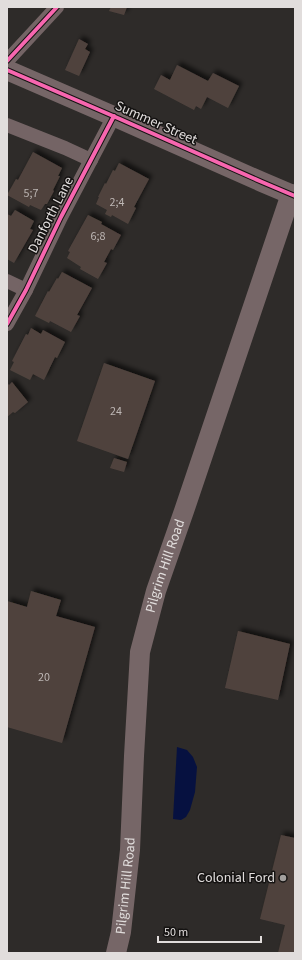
<svg xmlns="http://www.w3.org/2000/svg" width="302" height="960" font-family="'Source Sans 3',sans-serif">
  <style>
    .water { fill: #061140 }
    .building { fill: #50433e; filter: url(#shadow) }
    .lines { fill: none; stroke-linecap: round; stroke-linejoin: round }
    .minor { stroke: #746465; stroke-width: 14 }
    .secondary { stroke: #766667; stroke-width: 20 }
    .cycleway-casing { stroke: #151312; stroke-width: 6 }
    .cycleway { stroke: #f766af; stroke-width: 4 }
    .poi-dot { fill: #a29f9d; stroke: #151312; stroke-width: 1.5 }
    .labels { text-anchor: middle; dominant-baseline: central; stroke-width: 3; stroke-linejoin: round; paint-order: stroke }
    .number-label { font-size: 12px; fill: #bdb6b4 }
    .street-label { font-size: 14px; fill: #e1dddc; stroke: #151312 }
    .poi-label { font-size: 14px; fill: #e1dddc; stroke: #151312; text-anchor: end }
  </style>
  <defs>
    <filter id="shadow"><feDropShadow dx="3.5" dy="-3.5" stdDeviation="2" flood-color="#0009"/></filter>
  </defs>
  <rect width="100%" height="100%" fill="#2e2b29"/>
  <path class="water" d="M177 747 187 750 193 757 197 767 195 792 190 810 186 817 181 820 173 819Z"/>
  <g class="building">
    <path d="M111 7H127L124 15 109 11Z"/>
    <path d="M79 39 88 44 85 49 90 52 79 76 65 70Z"/>
    <path d="M177 65 208 81 213 73 239 86 228 108 207 97 201 109 196 106 194 110 154 89 161 75 170 80Z"/>
    <path d="M33 152 62 168 58 176H60L53 190 54 191 47 204H45L41 210 30 205 29 207 7 195 16 179 18 180Z"/>
    <path d="M119 163 149 179 134 207 136 208 128 224 112 215 111 217 105 214 107 210 96 204 99 197H98L105 183 106 184 113 170 115 171Z"/>
    <path d="M15 210 34 221 30 229 33 230 14 263 7 259V214L11 216Z"/>
    <path d="M88 215 102 222 101 224 121 235 113 250 111 249 104 262 107 263 98 279 80 269 81 267 67 258 70 252 68 251Z"/>
    <path d="M62 272 92 288 77 315 80 316 71 332 50 321 49 323 35 316 48 291 49 292 57 278 58 279Z"/>
    <path d="M31 328 41 334 43 330 65 342 57 358 55 357 44 380 33 374 30 380 10 370 14 362 12 361 26 334 28 335Z"/>
    <path d="M104 363 155 381 128 459 77 441Z"/>
    <path d="M12 382 28 402 15 413 13 412 7 417V383L9 385Z"/>
    <path d="M114 458 127 462 124 472 110 468Z"/>
    <path d="M31 591 61 600 56 616 95 627 62 743 7 727V601L27 607Z"/>
    <path d="M238 631 290 644 278 700 225 688Z"/>
    <path d="M281 835 295 838V953H278L285 925 260 919Z"/>
  </g>
  <g class="lines">
    <g class="minor">
      <path d="M7 61 57 7"/>
      <path d="M7 125 65 148 91 160"/>
      <path d="M7 281 26 290"/>
      <path d="M7 324 26 290 61 217 114 116"/>
    </g>
    <g class="secondary">
      <path d="M7 70 120 119 262 182 295 196"/>
      <path id="s1" d="M116 953 121 932 130 850 134 756 140 652 156 591 184 511 291 194"/>
    </g>
    <defs>
      <g id="cycleway">
        <path d="M7 61 57 7"/>
        <path d="M7 70 120 119 262 182 295 196"/>
        <path d="M7 324 26 290 61 217 114 116"/>
      </g>
    </defs>
    <use href="#cycleway" class="cycleway-casing"/>
    <use href="#cycleway" class="cycleway"/>
  </g>
  <circle class="poi-dot" cx="283" cy="878" r="4"/>
  <g class="labels">
    <g class="number-label">
      <text x="31" y="193">5;7</text>
      <text x="117" y="202">2;4</text>
      <text x="98" y="236">6;8</text>
      <text x="116" y="411">24</text>
      <text x="44" y="677">20</text>
    </g>
    <g class="street-label">
      <text transform="translate(156 123) rotate(24)">Summer Street</text>
      <text transform="translate(51 215) rotate(-63)">Danforth Lane</text>
      <text stroke="none"><textPath href="#s1" startOffset="392">Pilgrim Hill Road</textPath></text>
      <text stroke="none"><textPath href="#s1" startOffset="68">Pilgrim Hill Road</textPath></text>
    </g>
    <g class="poi-label">
      <text x="275" y="878">Colonial Ford</text>
    </g>
  </g>
  <rect width="302" height="960" fill="none" stroke="#e1dddc" stroke-width="16"/>
  <path d="M158 936v6h103v-6" fill="none" stroke="#e1dddc" stroke-width="2"/>
  <text x="164" y="936" font-size="12" fill="#e1dddc" stroke="#151312" stroke-width="3" paint-order="stroke">50 m</text>
</svg>
